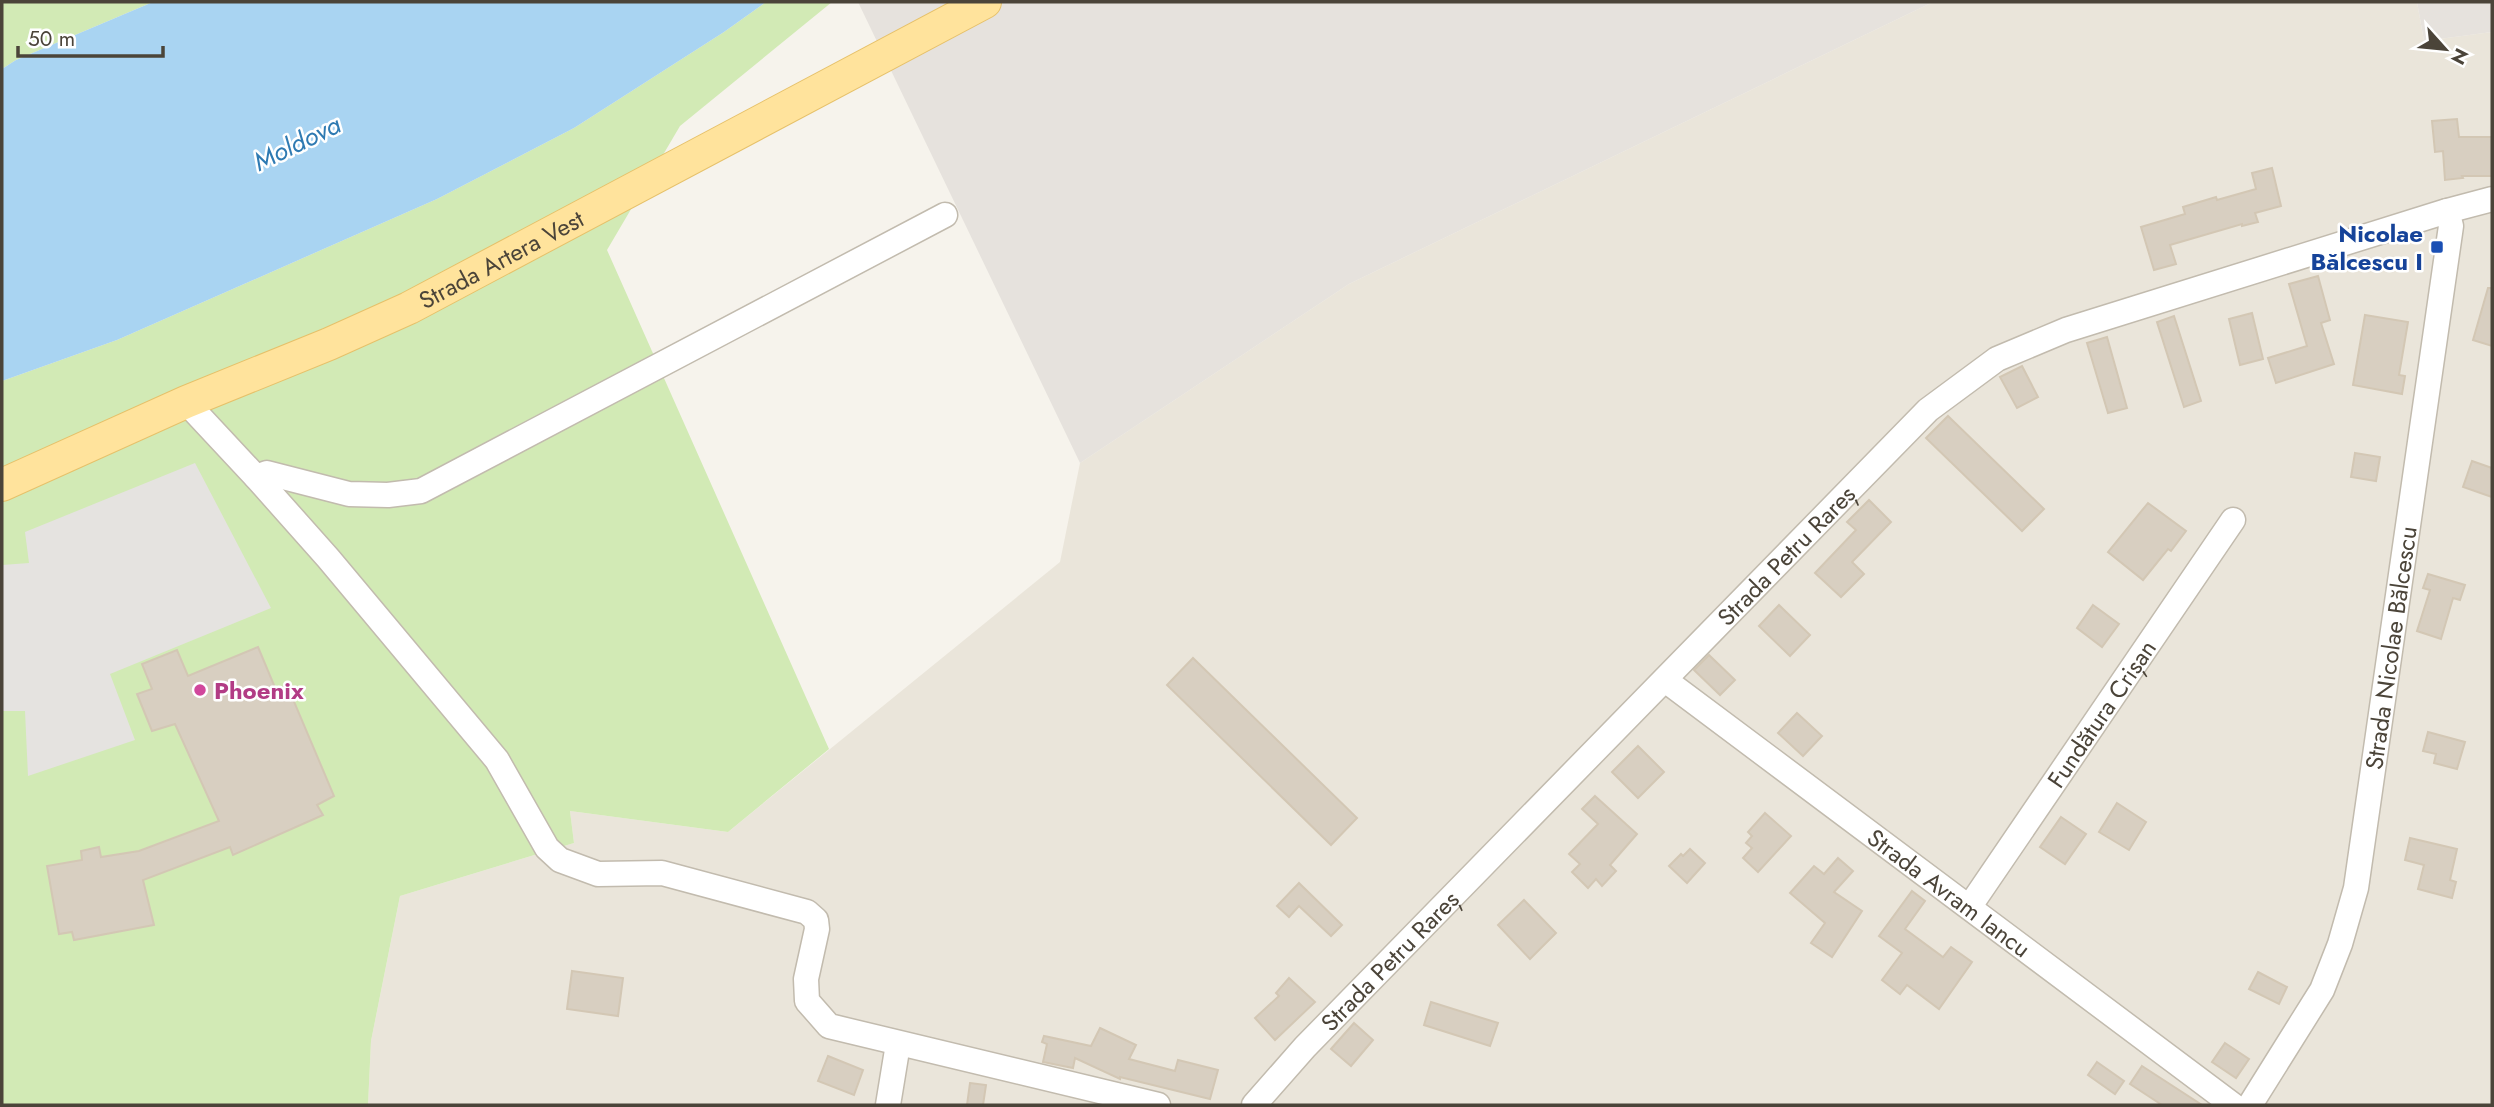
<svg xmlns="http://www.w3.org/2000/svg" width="2494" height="1107" font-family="Jost,sans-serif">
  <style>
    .residential { fill: #eae5da }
    .industrial { fill: #e6e2dd }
    .green { fill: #d2eab5 }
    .parking { fill: #e5e3e0 }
    .water { fill: #a9d4f2 }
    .building { fill: #d8cfc1; stroke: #d3c7b4; stroke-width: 2 }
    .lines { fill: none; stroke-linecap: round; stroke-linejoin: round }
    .minor-casing { stroke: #c2bbae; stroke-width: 27 }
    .major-casing { stroke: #e6c16a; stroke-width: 34 }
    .minor { stroke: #fff; stroke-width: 24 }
    .major { stroke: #ffe39c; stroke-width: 32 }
    .transit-dot { fill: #1a4fb4; stroke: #fff; stroke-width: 2.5 }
    .hotel-dot { fill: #d1479c; stroke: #fff; stroke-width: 2.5 }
    .labels { text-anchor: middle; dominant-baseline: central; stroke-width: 5; stroke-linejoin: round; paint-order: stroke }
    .transit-label { font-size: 24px; font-weight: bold; fill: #164399; stroke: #fff; text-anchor: end }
    .street-label { font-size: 24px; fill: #4b4439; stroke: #fff }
    .hotel-label { font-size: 24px; font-weight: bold; fill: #b23c85; stroke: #fff; text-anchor: start }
    .water-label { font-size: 26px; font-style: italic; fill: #2e7ab2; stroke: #fff }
  </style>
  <rect width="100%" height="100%" fill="#f6f3ec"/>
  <path class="residential" d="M1933 2H2417L2424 41 2492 32V1105H368L371 1041 400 896 574 843 570 811 728 832 1060 562 1080 463 1349 284Z"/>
  <g class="industrial">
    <path d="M858 2H1933L1349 284 1080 463Z"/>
    <path d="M2417 2H2492V32L2424 41Z"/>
  </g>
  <g class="green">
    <path d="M2 2H153L16 60 2 69Z"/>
    <path d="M766 2H832L680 126 607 250 829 749 728 832 570 811 574 843 400 896 371 1041 368 1105H2V381L117 340 437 199 574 128 724 32Z"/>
  </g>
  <path class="parking" d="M195 463 271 608 110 674 135 740 28 776 25 711H2V565L29 563 25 532Z"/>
  <path class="water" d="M153 2H766L724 32 574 128 437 199 117 340 2 381V69L16 60Z"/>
  <g class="building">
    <path d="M2457 119 2459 137H2492V176H2462L2463 178 2445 180 2443 151 2435 152 2432 121Z"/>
    <path d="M2272 168 2281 206 2255 213 2258 222 2242 226V224L2170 245 2176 264 2154 270 2141 227 2185 214 2183 207 2216 197 2217 200 2256 189 2252 173Z"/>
    <path d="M2318 276 2330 320 2321 323 2334 364 2276 383 2268 358 2307 346 2289 284Z"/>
    <path d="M2488 288H2492V346L2473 340Z"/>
    <path d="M2252 313 2263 359 2240 365 2229 319Z"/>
    <path d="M2365 315 2408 322 2399 375 2405 376 2402 394 2353 385Z"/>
    <path d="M2174 316 2201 401 2184 407 2157 322Z"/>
    <path d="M2107 337 2127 408 2108 413 2087 343Z"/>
    <path d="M2022 366 2038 397 2017 408 2000 377Z"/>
    <path d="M1948 416 2044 509 2022 531 1926 438Z"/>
    <path d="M2355 453 2380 457 2376 481 2351 477Z"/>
    <path d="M2472 461 2492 468V497L2463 487Z"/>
    <path d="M1869 500 1891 522 1852 562 1864 574 1841 597 1815 573 1856 530 1847 522Z"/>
    <path d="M2148 503 2186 531 2171 551 2168 549 2143 580 2108 552Z"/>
    <path d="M2428 574 2465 585 2460 600 2453 598 2441 639 2417 631 2430 590 2423 588Z"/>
    <path d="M1779 605 1810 635 1790 656 1759 626Z"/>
    <path d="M2093 605 2119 624 2102 647 2077 628Z"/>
    <path d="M258 647 276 690 287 685 334 796 317 805 323 815 233 855 230 847 143 880 154 925 74 940 72 932 59 934 47 866 82 860 81 851 99 847 101 857 139 851 219 821 175 724 152 731 137 694 152 689 142 664 177 650 188 676Z"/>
    <path d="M1709 655 1735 680 1720 695 1694 670Z"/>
    <path d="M1193 658 1357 818 1331 845 1167 685Z"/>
    <path d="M1797 713 1822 736 1803 756 1778 733Z"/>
    <path d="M2428 732 2465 742 2457 769 2434 763 2436 754 2423 751Z"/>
    <path d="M1638 746 1664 772 1638 798 1612 772Z"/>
    <path d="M1595 796 1637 834 1610 865 1616 871 1602 886 1596 879 1588 888 1572 872 1580 864 1569 854 1598 824 1582 809Z"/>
    <path d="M2117 803 2146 822 2129 850 2099 832Z"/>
    <path d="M1765 813 1791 836 1758 872 1743 858 1752 848 1746 843 1752 836 1748 832Z"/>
    <path d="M2061 817 2086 834 2065 864 2040 847Z"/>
    <path d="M2410 838 2457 849 2450 880 2456 882 2452 898 2418 889 2424 865 2405 860Z"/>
    <path d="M1690 849 1705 863 1687 883 1669 866 1681 854 1683 856Z"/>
    <path d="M1838 858 1853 871 1834 892 1862 911 1832 957 1811 943 1825 923 1790 893 1814 866 1824 874Z"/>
    <path d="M1299 883 1342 925 1331 936 1299 906 1289 917 1277 906Z"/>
    <path d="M1912 891 1925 901 1905 929 1943 957 1951 947 1972 962 1939 1009 1907 985 1900 994 1882 980 1902 953 1879 936Z"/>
    <path d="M1524 900 1556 933 1530 959 1498 925Z"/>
    <path d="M572 971 623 978 618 1016 567 1009Z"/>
    <path d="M2258 972 2287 987 2279 1004 2249 989Z"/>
    <path d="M1289 978 1315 1002 1275 1040 1255 1018 1279 996 1276 993Z"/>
    <path d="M1431 1002 1498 1023 1490 1046 1424 1025Z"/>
    <path d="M1354 1023 1373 1040 1351 1066 1331 1049Z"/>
    <path d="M1100 1028 1136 1045 1129 1059 1175 1071 1178 1060 1218 1070 1210 1099 1120 1077V1079L1075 1058 1073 1068 1043 1062 1047 1044 1042 1042 1044 1036 1091 1046Z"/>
    <path d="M2225 1043 2249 1059 2236 1078 2212 1062Z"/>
    <path d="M828 1056 863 1070 854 1095 818 1081Z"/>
    <path d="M2097 1062 2124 1081 2115 1094 2088 1075Z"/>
    <path d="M2142 1066 2202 1105H2162L2130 1084Z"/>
    <path d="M970 1083 986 1085 983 1105H967Z"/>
  </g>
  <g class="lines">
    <defs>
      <g id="minor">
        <path d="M186 402 256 477 328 558 497 760 547 848 560 860 598 874 662 873 807 912 816 920 817 929 806 979 807 1001 829 1026 1158 1105"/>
        <path d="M256 477 267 473 349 494 388 495 421 491 945 215"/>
        <path id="s1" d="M1665 680 2233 1105"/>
        <path id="s2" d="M1970 906 2233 520"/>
        <path d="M888 1105 898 1044"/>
        <path id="s3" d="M1254 1105 1305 1047 1928 410 1997 359 2066 330 2447 211 2492 199"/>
        <path id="s4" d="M2250 1105 2322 990 2340 944 2356 888 2451 226 2447 211"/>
      </g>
      <g id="major">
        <path id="s5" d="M2 485 186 402 329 344 409 308 985 2"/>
      </g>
    </defs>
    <use href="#minor" class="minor-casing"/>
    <use href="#major" class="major-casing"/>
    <use href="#minor" class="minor"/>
    <use href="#major" class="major"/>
  </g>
  <rect class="transit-dot" x="2430" y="240" width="14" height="14" rx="3.5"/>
  <circle class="hotel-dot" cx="200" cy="690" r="7"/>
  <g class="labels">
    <g class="transit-label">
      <text x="2423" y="233">Nicolae<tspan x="2423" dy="28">Bălcescu I</tspan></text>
    </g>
    <g class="street-label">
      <text stroke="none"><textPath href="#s5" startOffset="548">Strada Artera Vest</textPath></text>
      <text stroke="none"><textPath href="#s3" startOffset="765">Strada Petru Rareș</textPath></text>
      <text stroke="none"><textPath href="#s4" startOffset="486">Strada Nicolae Bălcescu</textPath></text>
      <text stroke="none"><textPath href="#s2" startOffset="233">Fundătura Crișan</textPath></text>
      <text stroke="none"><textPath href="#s1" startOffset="355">Strada Avram Iancu</textPath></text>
      <text stroke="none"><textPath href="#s3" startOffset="198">Strada Petru Rareș</textPath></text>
    </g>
    <g class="hotel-label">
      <text x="214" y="690">Phoenix</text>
    </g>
    <g class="water-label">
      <text transform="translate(297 143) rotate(-26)">Moldova</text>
    </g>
  </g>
  <rect width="2494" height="1107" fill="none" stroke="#4b4439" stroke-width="7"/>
  <g transform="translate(2445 49) rotate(117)" stroke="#ffffff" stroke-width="5" paint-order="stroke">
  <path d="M0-5L12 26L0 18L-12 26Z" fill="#4b4439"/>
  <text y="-10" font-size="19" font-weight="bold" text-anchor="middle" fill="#4b4439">N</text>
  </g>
  <path d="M18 46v10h145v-10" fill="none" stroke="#4b4439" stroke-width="3.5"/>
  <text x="28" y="46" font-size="21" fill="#4b4439" stroke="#ffffff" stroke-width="5" paint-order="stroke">50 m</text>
</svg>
